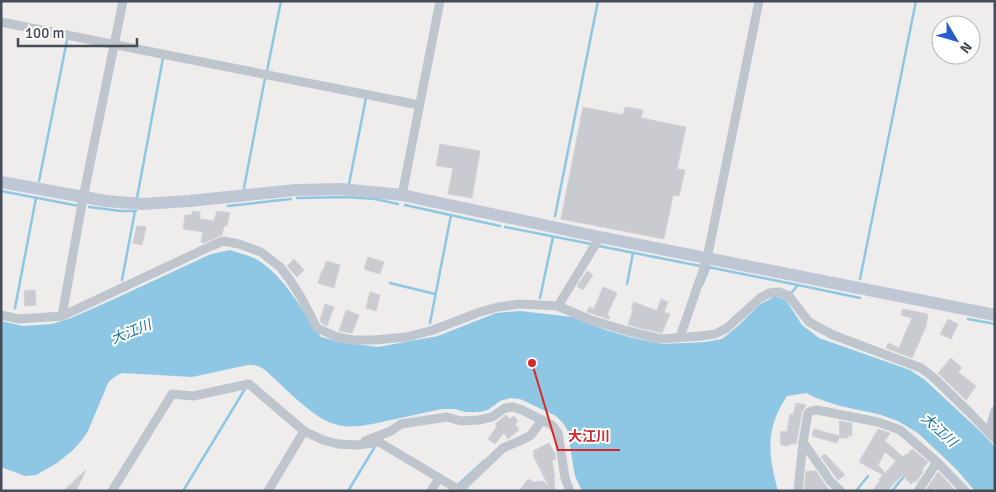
<svg xmlns="http://www.w3.org/2000/svg" width="996" height="492" font-family="Signika,'Noto Sans JP',sans-serif">
  <style>
    .water { fill: #8dc7e4 }
    .lines { fill: none; stroke-linecap: round; stroke-linejoin: round }
    .stream { stroke: #8dc7e4; stroke-width: 2.5 }
    .building { fill: #cacbd1; stroke: #d0d2d7; fill-rule: evenodd }
    .street { stroke: #bec5cd; stroke-width: 9 }
    .secondary { stroke: #c0c7d4; stroke-width: 12 }
    .labels { text-anchor: middle; dominant-baseline: central; stroke-width: 4; stroke-linejoin: round; paint-order: stroke }
    .water-label { font-size: 14px; font-style: italic; fill: #176f9a; stroke: #fff }
    .leader { fill: none; stroke: #d62828; stroke-width: 2 }
    .callout-dot { fill: #d62828; stroke: #fff; stroke-width: 2 }
    .callout-label { font-size: 14px; text-anchor: middle; font-weight: bold; fill: #d62828; stroke: #fff; stroke-width: 4; stroke-linejoin: round; paint-order: stroke }
  </style>
  <rect width="100%" height="100%" fill="#efecec"/>
  <path class="water" d="M230 250C238 253 248 255 256 259 284 275 303 312 321 337L339 342 378 347 438 336 496 313 520 311 572 317 606 330 629 337 662 344 705 342 722 339 738 326 759 305 775 296 786 300 802 325 819 338 910 370 925 380 983 434 995 447V491H975L956 469 918 433 898 421 878 414 840 406 816 398 807 393 787 396C765 429 768 454 778 491H582L575 476 567 429 562 422 556 416 520 399 510 398 500 401 488 410 480 412H465L454 409H442C426 412 411 416 396 419 375 423 352 431 331 423 309 414 283 386 265 370 259 365 255 365 248 365L192 377 123 373C116 375 113 378 108 383L88 431 82 440 73 450 57 463 36 475 25 476 1 467V321L23 326 52 324 71 318 112 300 211 254Z"/>
  <g class="lines">
    <g class="stream">
      <path d="M267 71 281 1"/>
      <path d="M39 181 67 40"/>
      <path d="M349 184 366 98"/>
      <path d="M244 188 265 78"/>
      <path d="M1 191 79 206"/>
      <path d="M137 198 163 58"/>
      <path d="M297 198 346 197 375 199 398 204"/>
      <path d="M405 205 500 226"/>
      <path d="M228 206 291 199"/>
      <path d="M89 207 121 211H136"/>
      <path d="M555 216 598 1"/>
      <path d="M505 227 591 244"/>
      <path d="M599 246 700 266"/>
      <path d="M708 267 798 285"/>
      <path d="M860 279 916 1"/>
      <path d="M122 280 135 211"/>
      <path d="M390 283 435 294"/>
      <path d="M627 284 633 253"/>
      <path d="M702 285 709 268"/>
      <path d="M791 293 798 285 860 298"/>
      <path d="M540 298 553 237"/>
      <path d="M15 308 36 198"/>
      <path d="M968 319 995 324"/>
      <path d="M430 323 451 215"/>
      <path d="M459 484 485 460"/>
      <path d="M468 490V491"/>
      <path d="M183 491 245 389"/>
      <path d="M348 491 376 445"/>
      <path d="M856 491 868 476"/>
      <path d="M892 491 905 475"/>
    </g>
  </g>
  <g class="building">
    <path d="M583 107 623 115 625 107 643 110 641 118 686 127 677 169 685 170 679 196 673 195 664 239 561 219Z"/>
    <path d="M440 144 480 151 472 198 448 194 453 168 436 166Z"/>
    <path d="M192 211 200 212V219L214 221 217 211 230 213 227 226H224L222 235 204 243 201 242 203 232 183 229 185 215H192Z"/>
    <path d="M137 226 146 227 142 245 133 243Z"/>
    <path d="M368 257 384 262 380 274 364 269Z"/>
    <path d="M294 259 304 270 297 277 287 266Z"/>
    <path d="M326 261 340 265 334 288 318 283 322 270 323 271Z"/>
    <path d="M587 271 593 275 583 290 577 286Z"/>
    <path d="M603 287 617 293 607 315 610 317 609 319 587 312 589 307 594 309Z"/>
    <path d="M35 290 36 305 25 306 24 291Z"/>
    <path d="M370 292 380 295 376 311 366 308Z"/>
    <path d="M661 299 668 302 664 312 670 314 662 333 628 325 633 309 631 308 634 302 657 311Z"/>
    <path d="M325 304 334 307 327 326 322 323 320 320Z"/>
    <path d="M903 309 928 314 926 326 912 358 886 348 888 343 899 348 912 318 901 315Z"/>
    <path d="M346 310 359 315 352 333 339 331Z"/>
    <path d="M948 319 958 324 951 339 940 334Z"/>
    <path d="M951 358 962 368 958 372 976 386 966 400 938 373Z"/>
    <path d="M796 403 806 405 802 412 796 444H789V446L781 445V443H780L781 431 787 432 790 414 793 415Z"/>
    <path d="M506 415 509 419 514 416 518 421 515 424 519 430 508 439 504 433 495 444 488 439 497 426 495 424Z"/>
    <path d="M839 421 852 423V436H848V438H840Z"/>
    <path d="M814 429 840 436 837 443 812 436Z"/>
    <path d="M878 429 890 433 885 441 903 457 906 454 907 455 912 449 928 462 922 470 923 472 916 482 914 481 911 484 902 475 887 491H872L880 481 879 479 883 475 859 462ZM885 452 896 461 885 473 878 465Z"/>
    <path d="M549 443 555 454 556 459 552 461 554 469H553L555 477 554 478 555 491H519L528 479 534 482 543 481 549 487 533 455 535 454 533 451Z"/>
    <path d="M825 454 845 475 838 480 821 457Z"/>
    <path d="M86 470 76 491H63Z"/>
    <path d="M806 471H816L826 486 831 491H804Z"/>
    <path d="M938 472 956 491H938L935 488 932 491 926 490Z"/>
  </g>
  <g class="lines">
    <g class="street">
      <path d="M1 22 419 105"/>
      <path d="M402 195 440 1"/>
      <path d="M558 306 600 237"/>
      <path d="M1 315 19 319 62 316 209 247 223 241 239 244 261 252 280 267 290 280 302 299 317 328 337 337 353 340H374L407 337 433 330 480 312 498 307 520 304 558 306 588 319 627 331 661 339 701 336 715 334 727 328 760 298 769 293 779 292 789 296 809 322 833 335 921 368 934 378 969 412 995 439"/>
      <path d="M62 316 83 198 123 1"/>
      <path d="M680 337 707 259 759 1"/>
      <path d="M989 432 995 411"/>
      <path d="M365 441 391 431 401 424 447 417 461 421 479 420 492 417 505 408 513 407 522 410 542 420"/>
      <path d="M803 442 831 482 841 491"/>
      <path d="M459 490 503 448 522 440 531 435 542 420 552 425 558 433 565 478 570 491"/>
      <path d="M112 491 172 394 193 396 249 384 304 431"/>
      <path d="M268 491 304 431 323 440 338 444 358 445 379 442 461 491"/>
      <path d="M431 491 439 478"/>
      <path d="M798 491 803 442 808 413 811 411 817 410 878 422 900 430 937 462 965 491"/>
      <path d="M918 491 937 462"/>
    </g>
    <path class="secondary" d="M1 182 106 201 143 204 189 201 296 190 341 189 402 195 600 237 995 315"/>
  </g>
  <g class="labels">
    <g class="water-label">
      <text transform="translate(131 332) rotate(-22)">大江川</text>
      <text transform="translate(939 430) rotate(42)">大江川</text>
    </g>
  </g>
  <path class="leader" d="M532 363L558 450H620"/>
  <circle class="callout-dot" cx="532" cy="363" r="5"/>
  <g class="callout-label">
    <text x="589" y="441">大江川</text>
  </g>
  <rect width="996" height="492" fill="none" stroke="#464d58" stroke-width="5"/>
  <g transform="translate(956 40) rotate(128)"><circle r="24" fill="#ffffff" stroke="#b5b8bc"/>
  <path d="M0-4L9 19L0 12L-9 19Z" fill="#275cce"/>
  <text y="-8" font-size="14" font-weight="bold" text-anchor="middle" fill="#464d58">N</text>
  </g>
  <path d="M18 38v8h119v-8" fill="none" stroke="#464d58" stroke-width="2.5"/>
  <text x="25" y="38" font-size="15" fill="#464d58" stroke="#ffffff" stroke-width="4" paint-order="stroke">100 m</text>
</svg>
